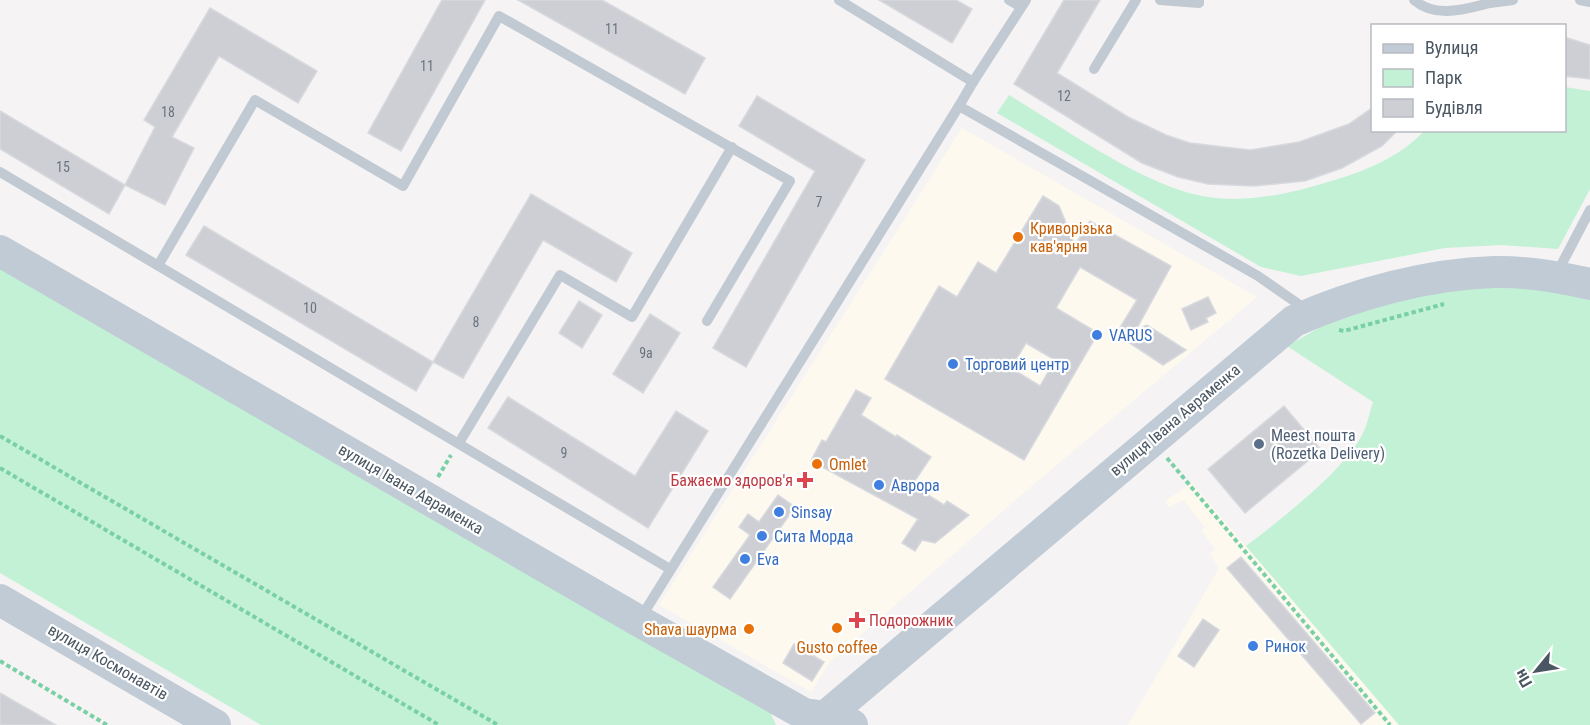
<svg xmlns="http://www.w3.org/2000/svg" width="1590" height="725" font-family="'Roboto Condensed',sans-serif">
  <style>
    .commercial { fill: #fdf9ef }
    .green { fill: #c3f1d5 }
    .building { fill: #cdcfd5; stroke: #d7d9de; stroke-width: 1.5; fill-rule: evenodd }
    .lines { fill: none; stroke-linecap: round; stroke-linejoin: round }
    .path { stroke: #7ad0a6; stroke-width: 4; stroke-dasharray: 4.5 3; stroke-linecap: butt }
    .lane { stroke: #c1cad2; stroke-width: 10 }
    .secondary { stroke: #c1cbd6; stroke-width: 32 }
    .food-dot { fill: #e8710a; stroke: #fff; stroke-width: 2 }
    .shop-dot { fill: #3f7fe0; stroke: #fff; stroke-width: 2 }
    .service-dot { fill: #5c6f8a; stroke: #fff; stroke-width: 2 }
    .health-dot { fill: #e0444e; stroke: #fff; stroke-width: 2 }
    .labels { text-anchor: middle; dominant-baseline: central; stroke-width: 4.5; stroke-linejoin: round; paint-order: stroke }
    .number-label { font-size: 14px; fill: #6b747e }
    .food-label { font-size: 16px; fill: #c56008; stroke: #fff; text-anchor: start }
    .shop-label { font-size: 16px; fill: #366cbe; stroke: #fff; text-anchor: start }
    .street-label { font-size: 16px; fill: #4a5661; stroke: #fff }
    .service-label { font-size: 16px; fill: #4e5e75; stroke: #fff; text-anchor: start }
    .health-label { font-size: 16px; fill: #be3a42; stroke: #fff; text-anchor: end }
  </style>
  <rect width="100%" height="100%" fill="#f5f3f3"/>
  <g class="commercial">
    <path d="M962 128 1257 297 1027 490 830 662 811 692 659 605Z"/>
    <path d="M1192 483 1399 725H1128L1219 568 1210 554 1215 549 1201 530 1205 527 1183 500 1169 507 1165 501Z"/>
  </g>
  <g class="green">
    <path d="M1565 87 1590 91V189L1558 249 1501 245 1445 248 1301 276 1261 267 997 113 1009 95C1064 128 1141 184 1202 196 1244 204 1289 194 1328 182 1363 172 1399 158 1424 131L1564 130Z"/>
    <path d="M0 258 768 707 776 725H261L0 573Z"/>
    <path d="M1436 285 1590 289V725H1399L1246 546C1279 521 1341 473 1361 437 1367 427 1369 414 1373 402L1287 346 1335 319Z"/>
  </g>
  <g class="building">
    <path d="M442 0H485L401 151 368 133Z"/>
    <path d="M518 0H602L705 58 685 94Z"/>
    <path d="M879 0H956L972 9 952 43Z"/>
    <path d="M1064 0H1100L1057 73 1128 117 1166 135 1190 143 1250 150 1299 142 1349 124 1372 108V130H1398L1382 146 1342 168 1305 181 1254 186 1208 184 1178 177 1142 163 1014 84Z"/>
    <path d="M210 8 317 71 298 103 219 56 172 137 194 148 165 205 125 185 155 127 144 120Z"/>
    <path d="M1564 37 1590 45V79L1564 76Z"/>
    <path d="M757 96 865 160 746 367 713 348 815 171 739 126Z"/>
    <path d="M0 111 125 185 109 214 0 149Z"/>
    <path d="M531 194 632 253 616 282 543 240 463 378 433 362Z"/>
    <path d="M1043 196 1059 206 1075 245 1090 221 1171 266 1136 330 1147 325 1186 350 1163 365 1116 334 1137 300 1080 267 1056 308 1098 333 1024 460 885 379 939 286 957 297 978 262 996 273ZM1026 343 1055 360 1040 386 1011 368Z"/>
    <path d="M204 226 433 362 416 391 186 255Z"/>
    <path d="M1208 297 1216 313 1206 318 1208 322 1191 330 1182 309Z"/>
    <path d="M579 301 602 315 582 348 559 333Z"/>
    <path d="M650 314 680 333 643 393 613 374Z"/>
    <path d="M856 390 871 398 861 415 896 437 897 435 931 457 912 485 944 505 947 501 969 515 935 543 922 540 915 551 902 543 918 519 811 461 822 440 826 442Z"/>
    <path d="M508 397 635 476 676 411 708 431 648 528 488 428Z"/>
    <path d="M1284 406 1321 450 1245 513 1208 469Z"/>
    <path d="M778 495 795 507 730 599 713 587 750 535 739 527 748 514 759 522Z"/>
    <path d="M1241 557 1375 713 1361 724 1227 568Z"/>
    <path d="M1203 619 1219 630 1194 667 1178 656Z"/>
    <path d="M794 644 824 662 812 681 783 663Z"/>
    <path d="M0 693 56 725H0Z"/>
  </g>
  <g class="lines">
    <g class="path">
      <path d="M1339 330 1344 331 1444 304"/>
      <path d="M0 436 498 725"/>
      <path d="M1167 458 1390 725"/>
      <path d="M0 468 439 725"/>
      <path d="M438 477 451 455"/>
      <path d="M0 661 107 725"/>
    </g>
    <g class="lane">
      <path d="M839 0 973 82 959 106 1258 276 1307 310"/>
      <path d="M1009 0 1021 7 1019 1"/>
      <path d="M1160 0 1199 3V0"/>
      <path d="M1414 0C1436 19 1465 9 1490 3"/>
      <path d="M1490 0V3L1513 0"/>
      <path d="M1580 0 1590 2"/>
      <path d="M1094 69 1136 0"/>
      <path d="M973 82 1026 0"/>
      <path d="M0 172 670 569"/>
      <path d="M159 264 255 100 403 186 499 16 790 181 707 321"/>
      <path d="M1557 273 1590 210"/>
      <path d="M459 443 560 275 632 317 732 147"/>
      <path d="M640 619 959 106"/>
    </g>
    <g class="secondary">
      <path d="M0 251 639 621 804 714 841 719 852 725"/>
      <path d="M0 600 215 725"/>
      <path d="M826 716 1294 321C1355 294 1427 274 1494 272 1526 271 1559 277 1590 284"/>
    </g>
  </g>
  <g class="food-dot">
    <circle cx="1018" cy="237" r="6"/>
    <circle cx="817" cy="464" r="6"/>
    <circle cx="837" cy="628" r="6"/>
    <circle cx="749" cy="629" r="6"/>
  </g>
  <g class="shop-dot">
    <circle cx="1097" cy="335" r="6"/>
    <circle cx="953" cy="364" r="6"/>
    <circle cx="879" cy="485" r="6"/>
    <circle cx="779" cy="512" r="6"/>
    <circle cx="762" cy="536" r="6"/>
    <circle cx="745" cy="559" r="6"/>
    <circle cx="1253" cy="646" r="6"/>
  </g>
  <circle class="service-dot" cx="1259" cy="444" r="6"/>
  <g class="health-dot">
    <path d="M802 471h6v6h6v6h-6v6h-6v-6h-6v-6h6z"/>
    <path d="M854 611h6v6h6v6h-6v6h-6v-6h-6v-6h6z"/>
  </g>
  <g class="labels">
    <g class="number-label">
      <text x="612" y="29">11</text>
      <text x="427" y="66">11</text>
      <text x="1064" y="96">12</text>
      <text x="168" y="112">18</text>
      <text x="63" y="167">15</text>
      <text x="819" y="202">7</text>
      <text x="310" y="308">10</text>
      <text x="476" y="322">8</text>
      <text x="646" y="353">9а</text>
      <text x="564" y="453">9</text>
    </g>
    <g class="food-label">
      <text x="1030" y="228">Криворізька<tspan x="1030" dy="18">кав'ярня</tspan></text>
      <text x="829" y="464">Omlet</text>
      <text x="737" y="629" text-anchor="end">Shava шаурма</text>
      <text x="837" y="647" text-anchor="middle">Gusto coffee</text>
    </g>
    <g class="shop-label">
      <text x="1109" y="335">VARUS</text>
      <text x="965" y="364">Торговий центр</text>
      <text x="891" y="485">Аврора</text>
      <text x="791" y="512">Sinsay</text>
      <text x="774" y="536">Сита Морда</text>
      <text x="757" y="559">Eva</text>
      <text x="1265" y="646">Ринок</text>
    </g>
    <g class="street-label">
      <text transform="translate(1175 420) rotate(-40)">вулиця Івана Авраменка</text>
      <text transform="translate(411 489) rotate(30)">вулиця Івана Авраменка</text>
      <text transform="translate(108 662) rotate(30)">вулиця Космонавтів</text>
    </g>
    <g class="service-label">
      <text x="1271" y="435">Meest пошта<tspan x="1271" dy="18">(Rozetka Delivery)</tspan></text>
    </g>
    <g class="health-label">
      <text x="793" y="480">Бажаємо здоров'я</text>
      <text x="869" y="620" text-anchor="start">Подорожник</text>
    </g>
  </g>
  <rect x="1371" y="24" width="195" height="108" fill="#ffffff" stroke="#b7bbc0" stroke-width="1.5"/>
  <rect x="1383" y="44" width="30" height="9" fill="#c1cbd6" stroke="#b7bbc0" stroke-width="1.5"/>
  <text x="1425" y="54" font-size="18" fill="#4a5661">Вулиця</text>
  <rect x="1383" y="69" width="30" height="18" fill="#c3f1d5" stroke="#b7bbc0" stroke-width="1.5"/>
  <text x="1425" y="84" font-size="18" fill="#4a5661">Парк</text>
  <rect x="1383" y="99" width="30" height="18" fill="#cdcfd5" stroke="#b7bbc0" stroke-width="1.5"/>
  <text x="1425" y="114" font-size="18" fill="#4a5661">Будівля</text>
  <g transform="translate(1536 671) rotate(240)" stroke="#ffffff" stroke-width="4.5" paint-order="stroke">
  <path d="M0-4.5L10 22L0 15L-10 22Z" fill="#4a5661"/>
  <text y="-9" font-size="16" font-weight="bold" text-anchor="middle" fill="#4a5661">Пн</text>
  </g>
</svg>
